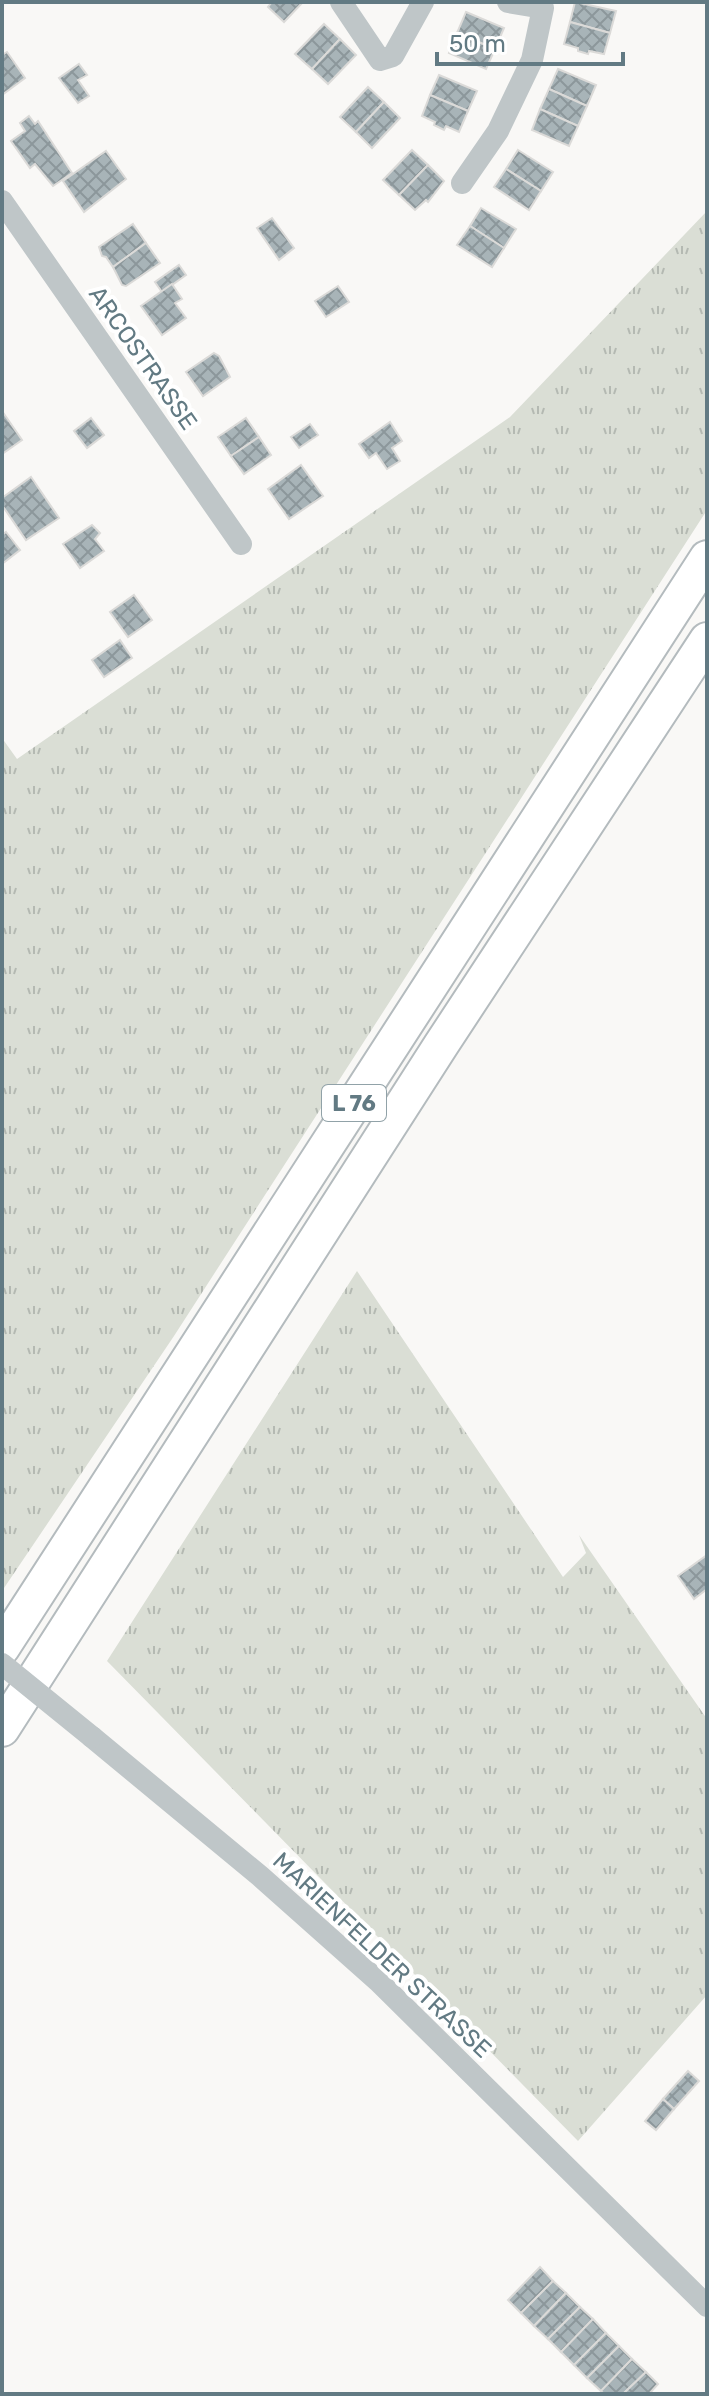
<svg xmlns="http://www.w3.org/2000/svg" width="709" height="2396" font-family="Rubik,sans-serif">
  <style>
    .grass { fill: url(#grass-tufts) }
    .building { fill: url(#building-cross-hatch); stroke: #dbdad8; stroke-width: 2 }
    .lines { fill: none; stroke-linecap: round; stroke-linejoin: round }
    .primary-casing { stroke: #b4bbbe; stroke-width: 38 }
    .minor { stroke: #bfc6c8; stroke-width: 22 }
    .primary { stroke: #fff; stroke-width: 34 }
    .minor-bridge { stroke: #bfc6c8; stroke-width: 22 }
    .labels { text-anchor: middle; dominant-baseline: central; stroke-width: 8; stroke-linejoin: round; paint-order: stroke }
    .shield { fill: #fff; stroke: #91a2a8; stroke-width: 2 }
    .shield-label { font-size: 22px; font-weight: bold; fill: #627a83 }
    .street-label { font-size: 24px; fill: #627a83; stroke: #fff }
  </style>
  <defs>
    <pattern id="grass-tufts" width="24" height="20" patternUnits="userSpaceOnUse" patternTransform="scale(2)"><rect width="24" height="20" fill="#daded5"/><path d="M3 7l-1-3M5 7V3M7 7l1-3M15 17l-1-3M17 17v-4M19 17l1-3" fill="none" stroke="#b4b9b2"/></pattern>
    <pattern id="building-cross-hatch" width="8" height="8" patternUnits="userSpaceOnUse" patternTransform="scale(2)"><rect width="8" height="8" fill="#a8b4b8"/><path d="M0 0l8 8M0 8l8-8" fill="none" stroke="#8c979b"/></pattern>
  </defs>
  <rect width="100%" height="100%" fill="#f9f8f6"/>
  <g class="grass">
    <path d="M707 211V510L174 1336 2 1591V738L17 759 510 417Z"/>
    <path d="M357 1271 563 1577 586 1553 579 1535 707 1719V1995L578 2141 107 1661Z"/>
  </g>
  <g class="building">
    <path d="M272 2H303L284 22 268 7Z"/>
    <path d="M575 2 616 11 610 33 570 22Z"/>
    <path d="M466 12 504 28 495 49 457 33Z"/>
    <path d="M570 22 610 33 604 54 589 51 588 54 578 51V48L564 44Z"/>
    <path d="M324 24 340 39 312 69 295 54Z"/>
    <path d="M457 33 495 49 486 69 449 53Z"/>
    <path d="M340 39 356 55 328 84 312 69Z"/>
    <path d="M7 52 25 78 2 95V55Z"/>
    <path d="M79 64 87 75 78 80 89 96 78 103 59 78Z"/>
    <path d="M558 69 596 85 587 106 549 89Z"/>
    <path d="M439 75 477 91 468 111 430 95Z"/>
    <path d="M368 87 384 102 356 132 340 117Z"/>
    <path d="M549 89 587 106 578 126 540 109Z"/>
    <path d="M430 95 468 111 459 132 446 126 444 130 434 125 435 122 422 116Z"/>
    <path d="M384 102 400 118 372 148 356 132Z"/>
    <path d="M540 109 578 126 569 146 532 130Z"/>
    <path d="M29 116 35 124 38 121 72 173 53 186 35 164 30 168 11 141 25 131 20 123Z"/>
    <path d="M412 150 428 165 399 195 383 180Z"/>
    <path d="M518 150 553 172 541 191 506 169Z"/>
    <path d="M106 151 126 179 84 212 63 181Z"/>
    <path d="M428 165 444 181 428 202 426 200 415 210 399 195Z"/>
    <path d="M506 169 541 191 529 210 494 187Z"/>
    <path d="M481 208 516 229 504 248 470 226Z"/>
    <path d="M272 218 294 248 279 260 257 228Z"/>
    <path d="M133 224 146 243 113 267 106 257 102 256 99 247Z"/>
    <path d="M470 226 504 248 492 267 457 245Z"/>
    <path d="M146 243 160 263 126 286 122 285 113 267Z"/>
    <path d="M179 265 186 275 162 292 155 282Z"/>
    <path d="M172 284 182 299 175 303 186 318 162 335 141 306Z"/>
    <path d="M338 286 349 302 326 317 315 301Z"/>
    <path d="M214 353 219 356 230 377 203 396 186 372Z"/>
    <path d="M2 411 22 440 2 454Z"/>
    <path d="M91 418 104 435 87 448 74 431Z"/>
    <path d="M246 418 259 437 231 456 218 437Z"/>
    <path d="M390 422 402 441 392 448 400 461 387 469 376 453 369 458 359 444Z"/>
    <path d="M310 424 318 435 299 448 291 437Z"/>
    <path d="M259 437 271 455 244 474 231 456Z"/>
    <path d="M301 465 323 496 289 519 268 489Z"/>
    <path d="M31 477 59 518 26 540 2 505V498Z"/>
    <path d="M92 525 100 533 95 539 104 551 80 568 63 544Z"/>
    <path d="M6 532 20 550 2 564V535Z"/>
    <path d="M134 595 152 620 128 637 110 612Z"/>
    <path d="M120 640 132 658 104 677 92 660Z"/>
    <path d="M707 1555V1589L694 1599 678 1576Z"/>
    <path d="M688 2071 699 2081 674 2109 663 2099Z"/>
    <path d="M663 2099 674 2109 656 2130 645 2121Z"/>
    <path d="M540 2267 553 2281 521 2313 508 2300Z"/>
    <path d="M553 2281 566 2293 534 2326 521 2313Z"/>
    <path d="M566 2293 580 2307 548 2339 534 2326Z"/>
    <path d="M580 2307 593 2319 561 2352 548 2339Z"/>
    <path d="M593 2319 606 2333 574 2365 561 2352Z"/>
    <path d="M606 2333 619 2346 587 2378 574 2365Z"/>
    <path d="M619 2346 632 2359 601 2391 587 2378Z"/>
    <path d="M632 2359 646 2372 623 2394H604L601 2391Z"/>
    <path d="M646 2372 658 2384 649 2394H623Z"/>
  </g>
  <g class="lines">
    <defs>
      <g id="primary">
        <path d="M2 1648 707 558"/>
        <path d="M2 1729 441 1045 707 640"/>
      </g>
    </defs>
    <use href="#primary" class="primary-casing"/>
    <g class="minor">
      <path d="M341 2 380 60 393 56 423 2"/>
      <path d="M462 183 498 131 532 60 543 8 508 2"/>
      <path d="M2 201 241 544"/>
      <path d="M92 1737 260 1876 378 1981 707 2306"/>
    </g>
    <use href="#primary" class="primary"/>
    <path class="minor-bridge" d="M2 1664 92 1737"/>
  </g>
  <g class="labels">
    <rect class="shield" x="322" y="1085" width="64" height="36" rx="6"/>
    <g class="shield-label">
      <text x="354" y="1103">L 76</text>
    </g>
    <g class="street-label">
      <text transform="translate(143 358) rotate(55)">ARCOSTRASSE</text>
      <text transform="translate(382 1955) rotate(43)">MARIENFELDER STRASSE</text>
    </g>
  </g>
  <rect width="709" height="2396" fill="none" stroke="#627a83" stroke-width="8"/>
  <path d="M437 52v12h186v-12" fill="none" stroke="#627a83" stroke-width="4"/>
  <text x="449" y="52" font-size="24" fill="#627a83" stroke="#ffffff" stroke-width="6" paint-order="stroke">50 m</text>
</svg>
